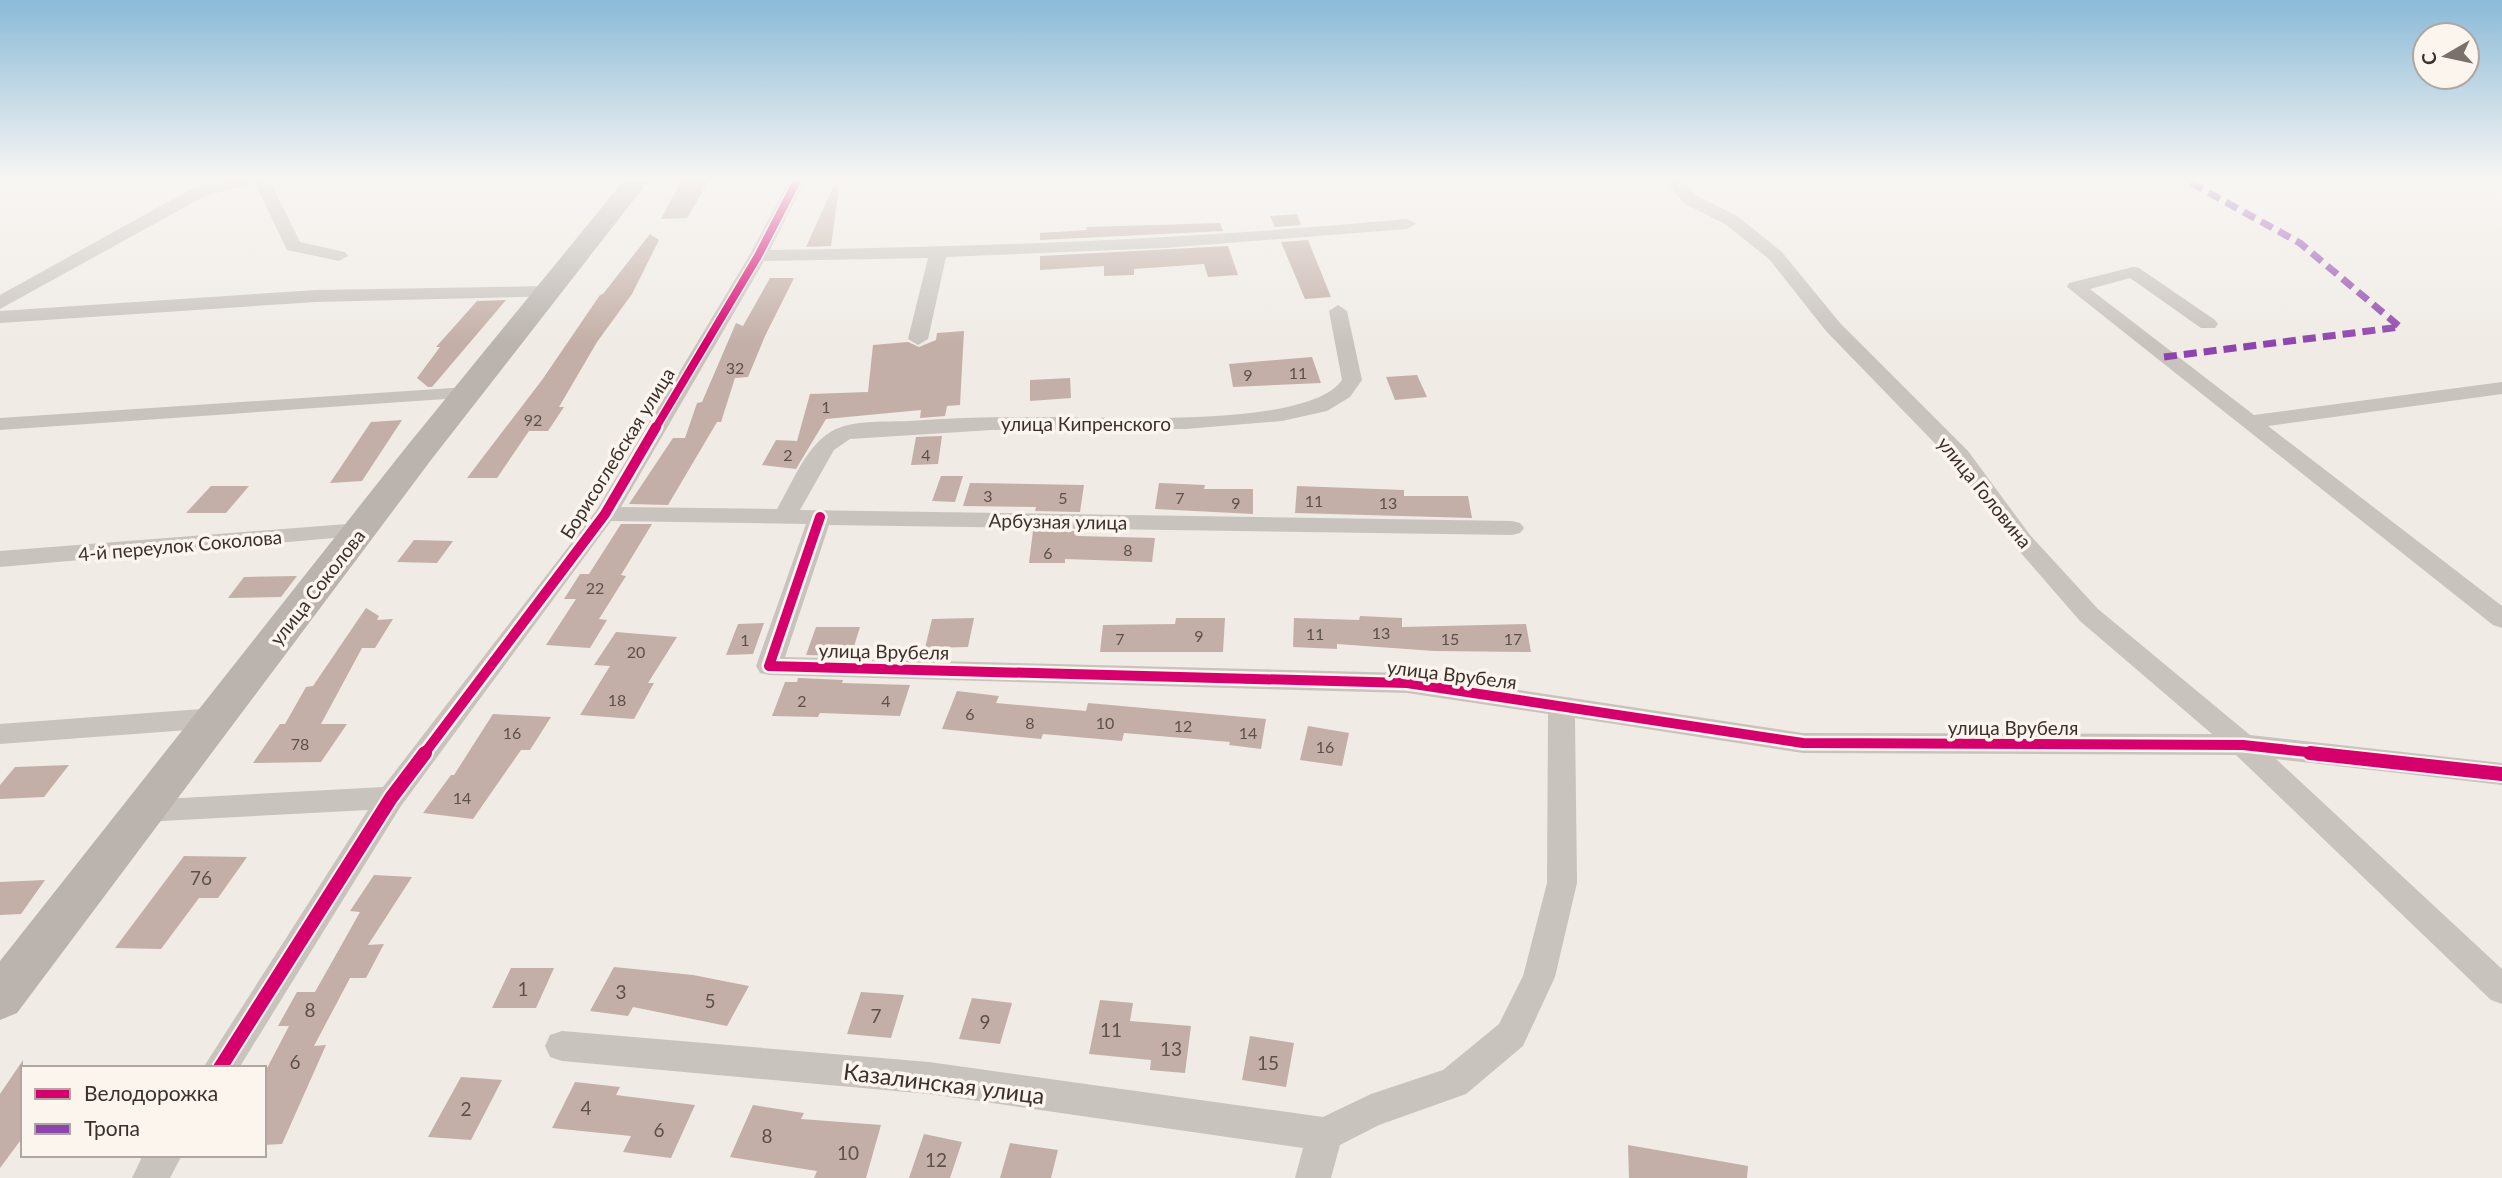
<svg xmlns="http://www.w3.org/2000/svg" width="2502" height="1178" font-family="Lato,sans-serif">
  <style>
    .building { fill: #c3afa7 }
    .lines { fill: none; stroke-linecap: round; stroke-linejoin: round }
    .street { fill: #c9c3be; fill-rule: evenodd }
    .secondary { fill: #bab3ae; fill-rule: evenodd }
    .quiet { stroke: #8e44ad; stroke-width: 7; stroke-dasharray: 13 7; stroke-linecap: butt }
    .cycleway-far2-casing { stroke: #fbf5ee; stroke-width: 11 }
    .cycleway-far1-casing { stroke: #fbf5ee; stroke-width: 15 }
    .cycleway-casing { stroke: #fbf5ee; stroke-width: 18 }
    .cycleway-far2 { stroke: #d6006c; stroke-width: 8 }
    .cycleway-far1 { stroke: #d6006c; stroke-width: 10 }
    .cycleway { stroke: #d6006c; stroke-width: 14 }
    .labels { text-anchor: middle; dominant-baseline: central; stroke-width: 7; stroke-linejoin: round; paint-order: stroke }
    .number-label { font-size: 16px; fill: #5d504a }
    .street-label { font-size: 19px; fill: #3b302b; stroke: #fbf5ee }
    .near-number-label { font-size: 19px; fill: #5d504a }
    .near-street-label { font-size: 23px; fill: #3b302b; stroke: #fbf5ee }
  </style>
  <rect width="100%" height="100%" fill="#f0ebe5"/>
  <g class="building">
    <path d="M682 179H710L687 218 661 219Z"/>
    <path d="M834 185 839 187 831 246 806 247Z"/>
    <path d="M1297 214 1301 225 1275 227 1270 216Z"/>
    <path d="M1220 223 1223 231 1040 240V233L1087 230 1086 227Z"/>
    <path d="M650 234 659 240 632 294 597 342 559 407H564L548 431H529L497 478H467L542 380 600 295 603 294Z"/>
    <path d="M1308 240 1331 297 1305 299 1281 242Z"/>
    <path d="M1228 246 1238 275 1208 277 1204 264 1134 269V275L1104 276V266L1040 270V256Z"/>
    <path d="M770 278H794L765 336 748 377 735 378 721 422H717L668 505 629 504 673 438H685L697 403 702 402 736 323 743 326Z"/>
    <path d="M506 300 432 387H428L417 378 440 347H436L477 301Z"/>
    <path d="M964 331 960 405 947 406 945 416 920 418 921 410 826 419 796 469 762 465 776 440 797 441 810 394 868 392 873 345 908 342 919 347 936 340 937 333Z"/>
    <path d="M1312 357 1321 383 1233 387 1229 364Z"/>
    <path d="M1417 375 1427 397 1395 400 1386 377Z"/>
    <path d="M1070 378 1071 398 1030 401V380Z"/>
    <path d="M402 420 362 481 330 483 371 422Z"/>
    <path d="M942 436 938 464 911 465 916 437Z"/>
    <path d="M941 476H963L955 502 932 501Z"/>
    <path d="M970 483 1084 485 1080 512 1035 511 1036 507 963 506Z"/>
    <path d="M1159 483 1205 485 1204 489H1253V514L1155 509Z"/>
    <path d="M211 486H249L226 513H186Z"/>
    <path d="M1297 486 1404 490V496H1468L1472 518 1295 513Z"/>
    <path d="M621 524H652L621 575 626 576 599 619 607 620 590 648 546 645 576 599H564L580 574H589Z"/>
    <path d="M1033 531H1077V536L1155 538 1152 562 1065 559V563H1029Z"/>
    <path d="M414 540 453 541 437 563 397 562Z"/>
    <path d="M297 576 281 597 228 598 244 577Z"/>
    <path d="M366 608 379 616 377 620 393 619 375 648H362L321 724H347L321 762 253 763 280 724H285L306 687 313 686Z"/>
    <path d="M1360 616 1402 618V627L1526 624 1531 652 1434 651 1337 644V649L1293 647 1294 618 1359 620Z"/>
    <path d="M974 618 968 647 925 648 932 619Z"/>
    <path d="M1176 618H1225L1223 652H1100L1103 625 1175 624Z"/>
    <path d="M764 623 753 654 726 655 738 624Z"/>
    <path d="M816 627H860L851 656 806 655Z"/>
    <path d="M616 632 677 637 648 683H654L634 719 580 715 610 666 594 665Z"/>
    <path d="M798 678 843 680 842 683 910 685 900 716 820 713 818 717 772 716 785 682H797Z"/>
    <path d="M957 691 999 696 996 703 1086 711 1088 703 1266 719 1261 749 1229 745 1230 742 1124 733 1122 741 1043 734 1041 739 942 729Z"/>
    <path d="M493 714 551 717 530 750H521L473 819 423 813 451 775H454Z"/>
    <path d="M1308 726 1349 733 1342 766 1300 760Z"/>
    <path d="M69 765 44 797 0 799V785L15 767Z"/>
    <path d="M184 856 247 857 218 898H199L161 949 115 948Z"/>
    <path d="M374 875 412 877 368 945 384 944 366 978H350L314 1046 326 1045 282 1144 264 1145V1074L289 1026H278L297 992H315L360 912 350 911Z"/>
    <path d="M45 880 21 914 0 915V882Z"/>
    <path d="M614 967 693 975 749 986 727 1026 633 1007 628 1016 590 1011Z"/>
    <path d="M511 968H554L536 1008H492Z"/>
    <path d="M861 992 904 995 891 1038 847 1034Z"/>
    <path d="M972 998 1012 1003 1000 1044 959 1039Z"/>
    <path d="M1100 1000 1133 1003 1130 1021 1191 1026 1185 1073 1150 1070 1151 1060 1089 1054Z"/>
    <path d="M1250 1036 1294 1043 1286 1087 1242 1080Z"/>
    <path d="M23 1060V1137L0 1168V1094Z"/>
    <path d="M461 1077 502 1080 471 1140 428 1137Z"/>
    <path d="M575 1082 620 1087 616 1095 695 1105 671 1158 623 1152 631 1136 552 1128Z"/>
    <path d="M753 1105 804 1113 801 1119 881 1125 866 1178H814L817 1171 730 1157Z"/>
    <path d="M924 1134 962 1142 950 1178H909Z"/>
    <path d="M1010 1143 1058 1150 1051 1178H1000Z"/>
    <path d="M1628 1145 1748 1166 1747 1178H1629Z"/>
  </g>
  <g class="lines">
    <g class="street">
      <path d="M231 179H269L300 242 345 252 348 256 339 261 287 250 255 183 205 196 0 309V295L193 188Z"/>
      <path d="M790 179H806L770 250C983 247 1195 239 1407 219L1416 224 1407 229 1164 248 946 257 928 339 918 345 908 339 928 258 764 261 621 507 777 509C792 484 807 442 836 429 857 420 886 422 910 421 952 418 995 417 1037 417 1097 416 1308 430 1342 380L1329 311 1338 305 1347 311 1362 380 1350 397 1327 411 1282 421 1185 429 992 430 850 439 834 450 800 510 1512 521 1520 523 1524 528 1520 533 1512 535 829 525 785 657 1407 673 1803 733 2212 734 2080 621 2014 545 1952 461 1826 331 1769 259 1725 224 1685 204 1663 179H1680L1697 196 1737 216 1781 251 1840 323 1968 451 2030 535 2098 609 2250 735 2502 763V785L2276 759 2502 969V1004L2491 1000 2236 755 1803 753 1575 718 1577 883 1555 977 1523 1046 1466 1094 1379 1125 1340 1145 1331 1178H1295L1303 1148 929 1094 562 1061 550 1057 545 1046 550 1035 562 1031 929 1062 1323 1117 1371 1094 1443 1070 1499 1024 1523 976 1547 883 1548 714 1407 693 769 675 760 673 756 666 806 524 611 521 401 806 239 1068H203L368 810 143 822 133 819 129 811 133 803 143 800 383 787 596 511 749 256Z"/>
      <path d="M2133 267 2139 268 2215 320 2218 324 2215 328H2201L2130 278 2090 289 2254 415 2502 382V394L2268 426 2502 606V628L2493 625 2067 287 2069 283Z"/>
      <path d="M548 286 557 292 555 296 316 302 0 323V311L316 290Z"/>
      <path d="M467 387 474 389 477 393 474 397 0 430V418Z"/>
      <path d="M360 523 368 525 372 530 368 535 0 567V551Z"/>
      <path d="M215 708 225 711 229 718 225 725 215 728 0 744V724Z"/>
      <path d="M143 1155H182L170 1178H132Z"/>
    </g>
    <path class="secondary" d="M625 179H650L431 460 17 1013 0 1020V961L407 446Z"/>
    <path class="quiet" d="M2164 357 2400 327 2300 243 2184 179"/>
    <defs>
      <path id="cycleway-far2" d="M655 429 758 256 798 179"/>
      <g id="cycleway-far1">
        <path d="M820 517 769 666 1407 683 1803 743 2243 745 2326 754"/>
        <path d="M424 754 605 514 656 427"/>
      </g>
      <g id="cycleway">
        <path d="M2310 753 2502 774"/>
        <path d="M220 1068 391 798 425 753"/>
      </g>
    </defs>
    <use href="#cycleway-far2" class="cycleway-far2-casing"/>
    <use href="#cycleway-far1" class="cycleway-far1-casing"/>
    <use href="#cycleway" class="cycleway-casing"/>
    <use href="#cycleway-far2" class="cycleway-far2"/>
    <use href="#cycleway-far1" class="cycleway-far1"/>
    <use href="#cycleway" class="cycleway"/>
  </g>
  <linearGradient id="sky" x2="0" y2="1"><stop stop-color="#8bbad8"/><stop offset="0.52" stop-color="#f8f6f3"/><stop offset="1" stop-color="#f8f6f3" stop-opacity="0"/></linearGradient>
  <rect width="2502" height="344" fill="url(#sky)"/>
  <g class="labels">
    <g class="number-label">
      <text x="735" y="367">32</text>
      <text x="1298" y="372">11</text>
      <text x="1248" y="374">9</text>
      <text x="826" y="406">1</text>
      <text x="533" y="419">92</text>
      <text x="788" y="454">2</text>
      <text x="926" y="454">4</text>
      <text x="988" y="495">3</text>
      <text x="1063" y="497">5</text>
      <text x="1180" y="497">7</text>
      <text x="1314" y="500">11</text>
      <text x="1236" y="502">9</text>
      <text x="1388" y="502">13</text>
      <text x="1128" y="549">8</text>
      <text x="1048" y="552">6</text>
      <text x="595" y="587">22</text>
      <text x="1381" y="632">13</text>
      <text x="1315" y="633">11</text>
      <text x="1199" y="635">9</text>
      <text x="1120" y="638">7</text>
      <text x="1450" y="638">15</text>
      <text x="1513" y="638">17</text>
      <text x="745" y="639">1</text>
      <text x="636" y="651">20</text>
      <text x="617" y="699">18</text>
      <text x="802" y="700">2</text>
      <text x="886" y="700">4</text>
      <text x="970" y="713">6</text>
      <text x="1030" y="722">8</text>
      <text x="1105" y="722">10</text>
      <text x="1183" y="725">12</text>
      <text x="512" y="732">16</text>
      <text x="1248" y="732">14</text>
      <text x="300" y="743">78</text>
      <text x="1325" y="746">16</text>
      <text x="462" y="797">14</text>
    </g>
    <g class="street-label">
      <text x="1086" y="423">улица Кипренского</text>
      <text transform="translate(617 453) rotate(-58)">Борисоглебская улица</text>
      <text transform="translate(1985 492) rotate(51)">улица Головина</text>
      <text transform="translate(1058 521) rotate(1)">Арбузная улица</text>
      <text transform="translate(180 545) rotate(-5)">4-й переулок Соколова</text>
      <text transform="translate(317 587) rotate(-52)">улица Соколова</text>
      <text transform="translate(884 651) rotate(1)">улица Врубеля</text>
      <text transform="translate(1452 674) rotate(7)">улица Врубеля</text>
      <text x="2013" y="727">улица Врубеля</text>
    </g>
    <g class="near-number-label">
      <text x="201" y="877">76</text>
      <text x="523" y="988">1</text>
      <text x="621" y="991">3</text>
      <text x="710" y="1000">5</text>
      <text x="310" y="1009">8</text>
      <text x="876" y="1015">7</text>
      <text x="985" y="1021">9</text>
      <text x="1111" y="1029">11</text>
      <text x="1171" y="1048">13</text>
      <text x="295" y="1061">6</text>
      <text x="1268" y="1062">15</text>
      <text x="586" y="1107">4</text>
      <text x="466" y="1108">2</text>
      <text x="659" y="1129">6</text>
      <text x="767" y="1135">8</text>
      <text x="848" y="1152">10</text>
      <text x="936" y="1159">12</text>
    </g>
    <g class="near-street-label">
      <text transform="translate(944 1083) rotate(7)">Казалинская улица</text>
    </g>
  </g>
  <rect x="21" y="1066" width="245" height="91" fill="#fbf5ee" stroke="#aea6a0" stroke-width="2"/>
  <rect x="35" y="1089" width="35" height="10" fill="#d6006c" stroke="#aea6a0" stroke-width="2"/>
  <text x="84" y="1101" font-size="21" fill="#3b302b">Велодорожка</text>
  <rect x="35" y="1124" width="35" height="10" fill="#8e44ad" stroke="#aea6a0" stroke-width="2"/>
  <text x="84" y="1136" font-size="21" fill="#3b302b">Тропа</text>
  <g transform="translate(2446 56) rotate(261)"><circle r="33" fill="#fbf5ee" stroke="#aea6a0" stroke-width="2"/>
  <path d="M0-5L12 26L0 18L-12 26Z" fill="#7a716c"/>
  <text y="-10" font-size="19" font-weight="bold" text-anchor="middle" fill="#3b302b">С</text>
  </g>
</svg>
